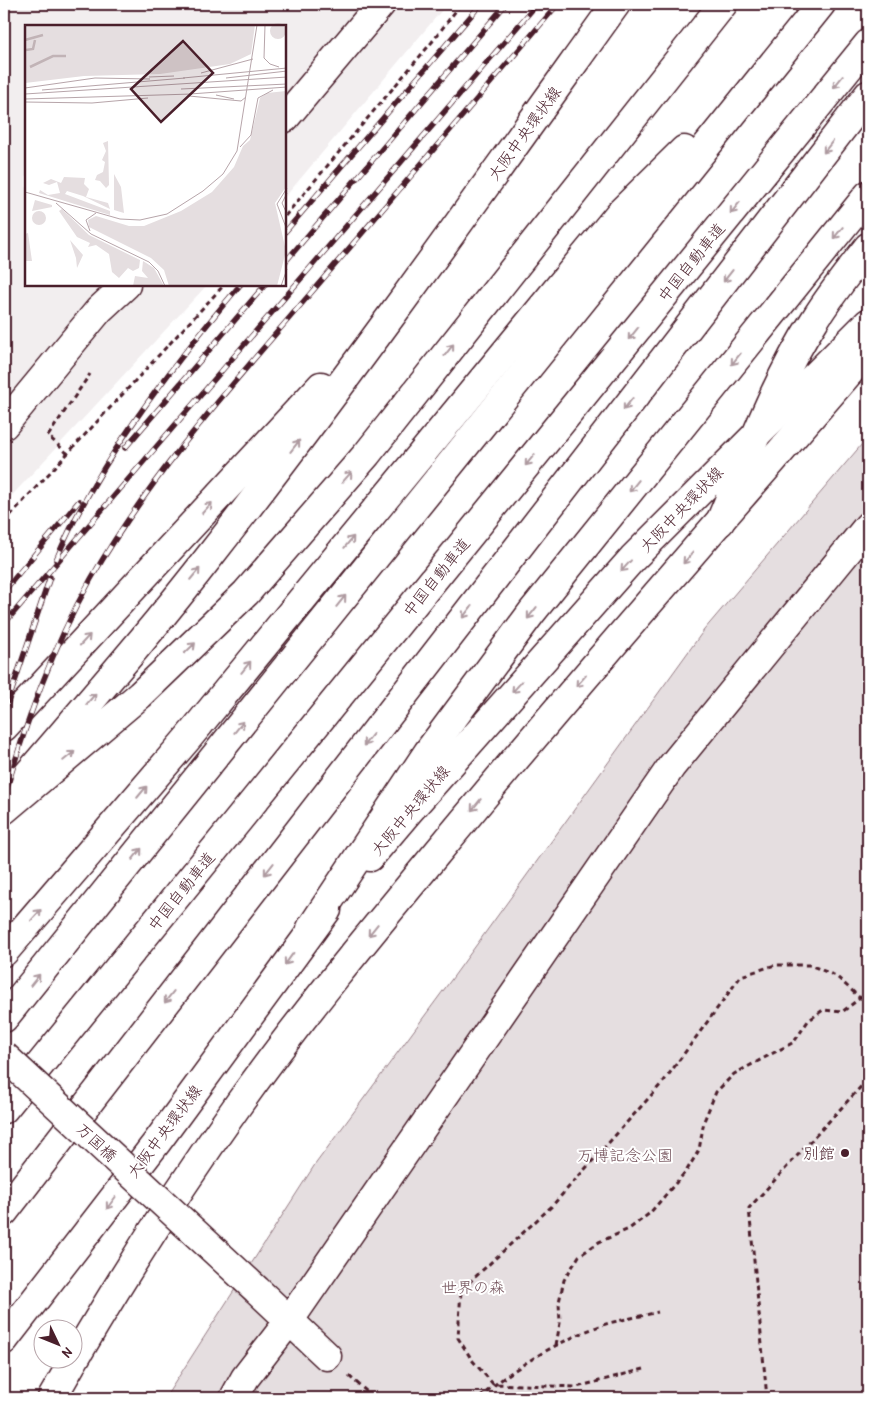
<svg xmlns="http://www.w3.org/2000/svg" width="872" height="1402" font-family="'Patrick Hand','Klee One',sans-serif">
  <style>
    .built { fill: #f2eeef }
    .green { fill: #e5dee0; stroke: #987e86 }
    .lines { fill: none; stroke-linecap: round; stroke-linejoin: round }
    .minor-casing { stroke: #4a1f2b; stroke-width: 31 }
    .major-casing { stroke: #4a1f2b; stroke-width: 31 }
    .highway-casing { stroke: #4a1f2b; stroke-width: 31 }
    .path { stroke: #4a1f2b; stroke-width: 3; stroke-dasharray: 5 4; stroke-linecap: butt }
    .minor { stroke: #fff; stroke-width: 28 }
    .major { stroke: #fff; stroke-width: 28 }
    .highway { stroke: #fff; stroke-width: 28 }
    .rail-casing { stroke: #4a1f2b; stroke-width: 5.5 }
    .rail { stroke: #fff; stroke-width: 4; stroke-dasharray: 11; stroke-linecap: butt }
    .minor-bridge-casing { stroke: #4a1f2b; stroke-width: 31; stroke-linecap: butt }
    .minor-bridge { stroke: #fff; stroke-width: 28 }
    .oneway { stroke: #ae9aa0 }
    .poi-dot { fill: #4a1f2b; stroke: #fff; stroke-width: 2 }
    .labels { text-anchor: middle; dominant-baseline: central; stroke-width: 4; stroke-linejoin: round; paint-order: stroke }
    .street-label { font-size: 16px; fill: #4a1f2b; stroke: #fff }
    .poi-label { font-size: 16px; fill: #4a1f2b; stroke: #fff; text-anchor: end }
    .park-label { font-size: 16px; fill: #714f58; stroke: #fff }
    .inset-river { fill: none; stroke: #c1b3b6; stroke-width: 2.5 }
    .inset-road { fill: none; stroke: #b7a5aa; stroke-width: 1 }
    .view { fill: #4a1f2b; fill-opacity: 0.15; stroke: #4a1f2b; stroke-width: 2.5 }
    .inset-edge { fill: none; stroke: #4a1f2b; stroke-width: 2.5 }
  </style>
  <rect width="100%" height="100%" fill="#fff"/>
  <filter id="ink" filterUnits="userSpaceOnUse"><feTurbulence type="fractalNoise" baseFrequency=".02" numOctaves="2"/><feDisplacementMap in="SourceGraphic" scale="10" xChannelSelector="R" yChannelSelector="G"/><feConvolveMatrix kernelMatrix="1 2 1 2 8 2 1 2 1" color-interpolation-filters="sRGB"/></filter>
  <g filter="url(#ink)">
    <path class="built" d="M4 4H447L285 197V26H26V285H207L4 504Z"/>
    <path class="green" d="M868 437V1398H165L314 1166 454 976 704 630Z"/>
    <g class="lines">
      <defs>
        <g id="minor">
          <path d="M285 118 381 4"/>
          <path d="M4 425 99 310 126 285"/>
          <path d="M257 1290 327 1356"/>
          <path d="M234 1398 245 1378 289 1321 671 767 868 526"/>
        </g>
        <g id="major">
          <path d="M4 727 321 386"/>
          <path d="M11 794C79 714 149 635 213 552 353 373 484 188 616 4"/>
          <path d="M370 857 409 811 633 558 868 323"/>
          <path d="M4 1340 157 1142 327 910"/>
          <path d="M52 1398C109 1298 171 1199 238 1105 300 1018 369 935 437 853 577 683 723 518 868 351"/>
        </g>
        <g id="highway">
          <path d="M720 522C749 454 774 383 814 321 830 295 849 271 868 247"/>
          <path d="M4 810 140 695 246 593 367 454 723 4"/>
          <path d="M311 928 428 752 532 612 868 195"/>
          <path d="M4 952 188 738 619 214 684 150"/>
          <path d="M4 1018 821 4"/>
          <path d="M4 1109 868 44"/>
          <path d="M4 1212 868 95"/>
        </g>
      </defs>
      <use href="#minor" class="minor-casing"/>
      <use href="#major" class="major-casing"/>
      <use href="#highway" class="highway-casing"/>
      <g class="path">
        <path d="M285 216 432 42 461 4"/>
        <path d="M68 454 48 436 90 374"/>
        <path d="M4 522 224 285"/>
        <path d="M556 1345 560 1323 559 1302 564 1280 579 1256 599 1242 629 1229 650 1213 687 1170 699 1150 704 1121 716 1092 734 1074 794 1042 808 1021 823 1010 842 1012 868 992"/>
        <path d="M644 1369 577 1387 493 1384 472 1360 458 1338 461 1290 551 1207 664 1081 741 976 775 965H810L836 976 860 998"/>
        <path d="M349 1376 374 1398"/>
        <path d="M480 1398C509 1369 569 1335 609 1323 625 1319 642 1316 658 1312"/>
        <path d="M767 1398 749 1208 868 1079"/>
      </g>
      <use href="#minor" class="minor"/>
      <use href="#major" class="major"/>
      <use href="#highway" class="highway"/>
      <defs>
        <g id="rail">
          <path d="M285 232 481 4"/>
          <path d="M285 262 506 4"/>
          <path d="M125 448 265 285"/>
          <path d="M56 560C98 461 171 367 240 285"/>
          <path d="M4 591 79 501"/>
          <path d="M4 624 537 4"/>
          <path d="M4 714 50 577"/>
          <path d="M4 798C26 722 52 648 91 579 154 469 240 376 322 280 401 188 479 96 558 4"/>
        </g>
      </defs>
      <use href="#rail" class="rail-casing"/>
      <use href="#rail" class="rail"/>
      <defs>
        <path id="minor-bridge" d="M4 1056 257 1290"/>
      </defs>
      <use href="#minor-bridge" class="minor-bridge-casing"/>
      <use href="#minor-bridge" class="minor-bridge"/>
    </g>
    <defs><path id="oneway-shaft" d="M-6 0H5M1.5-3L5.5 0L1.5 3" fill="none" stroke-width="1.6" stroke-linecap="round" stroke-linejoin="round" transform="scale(1.25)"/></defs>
    <g class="oneway">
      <use href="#oneway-shaft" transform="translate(838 82) rotate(129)"/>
      <use href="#oneway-shaft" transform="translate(828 147) rotate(128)"/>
      <use href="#oneway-shaft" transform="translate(735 208) rotate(129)"/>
      <use href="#oneway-shaft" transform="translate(838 233) rotate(129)"/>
      <use href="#oneway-shaft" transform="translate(728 276) rotate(128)"/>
      <use href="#oneway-shaft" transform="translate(633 334) rotate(129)"/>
      <use href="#oneway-shaft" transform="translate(449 350) rotate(-52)"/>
      <use href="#oneway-shaft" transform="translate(736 359) rotate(129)"/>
      <use href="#oneway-shaft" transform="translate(628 404) rotate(128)"/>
      <use href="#oneway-shaft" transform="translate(295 446) rotate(-52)"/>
      <use href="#oneway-shaft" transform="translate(530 460) rotate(129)"/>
      <use href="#oneway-shaft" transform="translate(347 477) rotate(-49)"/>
      <use href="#oneway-shaft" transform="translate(634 486) rotate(129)"/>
      <use href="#oneway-shaft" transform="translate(207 508) rotate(-47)"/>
      <use href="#oneway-shaft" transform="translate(349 542) rotate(-51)"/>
      <use href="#oneway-shaft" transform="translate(688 558) rotate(131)"/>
      <use href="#oneway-shaft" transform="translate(626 566) rotate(132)"/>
      <use href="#oneway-shaft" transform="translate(195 574) rotate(-50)"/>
      <use href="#oneway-shaft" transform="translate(341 601) rotate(-51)"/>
      <use href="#oneway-shaft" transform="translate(467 612) rotate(128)"/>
      <use href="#oneway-shaft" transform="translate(532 613) rotate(128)"/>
      <use href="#oneway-shaft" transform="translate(85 640) rotate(-47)"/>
      <use href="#oneway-shaft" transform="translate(190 648) rotate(-44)"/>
      <use href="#oneway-shaft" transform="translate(246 667) rotate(-51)"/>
      <use href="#oneway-shaft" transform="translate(581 681) rotate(131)"/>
      <use href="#oneway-shaft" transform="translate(517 687) rotate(132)"/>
      <use href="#oneway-shaft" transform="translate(91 699) rotate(-50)"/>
      <use href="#oneway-shaft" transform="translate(239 727) rotate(-51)"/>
      <use href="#oneway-shaft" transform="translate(368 740) rotate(128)"/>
      <use href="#oneway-shaft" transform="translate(69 756) rotate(-39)"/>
      <use href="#oneway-shaft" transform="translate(142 792) rotate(-50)"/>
      <use href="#oneway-shaft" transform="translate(476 805) rotate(129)"/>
      <use href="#oneway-shaft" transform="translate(137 854) rotate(-51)"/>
      <use href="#oneway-shaft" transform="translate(269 869) rotate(128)"/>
      <use href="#oneway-shaft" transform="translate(36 915) rotate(-48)"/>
      <use href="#oneway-shaft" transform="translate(373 930) rotate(129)"/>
      <use href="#oneway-shaft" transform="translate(289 959) rotate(126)"/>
      <use href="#oneway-shaft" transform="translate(35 980) rotate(-51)"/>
      <use href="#oneway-shaft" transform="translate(169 997) rotate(128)"/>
      <use href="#oneway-shaft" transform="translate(111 1203) rotate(127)"/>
    </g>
  </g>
  <circle class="poi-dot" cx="845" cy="1153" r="5"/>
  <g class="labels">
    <g class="street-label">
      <text transform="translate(524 133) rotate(-54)">大阪中央環状線</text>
      <text transform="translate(691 262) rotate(-51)">中国自動車道</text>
      <text transform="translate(681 509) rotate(-46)">大阪中央環状線</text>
      <text transform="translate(436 577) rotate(-51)">中国自動車道</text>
      <text transform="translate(410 810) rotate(-50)">大阪中央環状線</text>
      <text transform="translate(181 891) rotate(-51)">中国自動車道</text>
      <text transform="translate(164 1131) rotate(-53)">大阪中央環状線</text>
      <text transform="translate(97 1142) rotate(43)">万国橋</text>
    </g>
    <g class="poi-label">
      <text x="835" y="1153">別館</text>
    </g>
    <g class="park-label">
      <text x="625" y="1155">万博記念公園</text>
      <text x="473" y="1287">世界の森</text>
    </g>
  </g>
  <g transform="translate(25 25)">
    <rect width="261" height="261" fill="#fff"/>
    <path d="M245 6a8 8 0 1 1 16 0a8 8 0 1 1-16 0ZM0 0H230L226 29 205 39 135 49 59 51 0 58ZM261 66V162L250 178 261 226 252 261H144L139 245 126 233 64 202 63 195 71 191 104 201H119L156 186 187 167 209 142 218 121 225 115 235 73 242 68ZM83 116 84 160 81 163 75 156 70 155 72 150 78 147 80 137 77 135 81 126 78 118ZM89 149 96 162 99 188 89 185ZM39 152 60 153 59 159 64 164 61 172 83 178 85 184 58 171 42 166 40 169 85 186V190L14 168 15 165 23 170 35 168 32 157 24 160 18 158 26 154 36 158ZM10 175 27 180V182L7 186ZM37 184 64 210 115 235 114 243 108 246 103 243 94 253 87 247 84 229 71 220 63 222 65 218 52 212 34 186ZM7 193a7 7 0 1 1 14 0a7 7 0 1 1-14 0ZM3 208 7 236H0V209ZM45 215 58 230 52 243 51 233ZM118 236 129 243 139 261H108L110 251 123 253 117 246Z" fill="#e5dee0"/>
    <path class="inset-river" d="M0 15 18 10M1 25 8 24 10 15M5 42 28 31H41"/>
    <path class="inset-road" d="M240 0 239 33 245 39 254 42M176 48 228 34M124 52 149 51M158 53 262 43M201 53 262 46M0 63 70 53 125 54M156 64 262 59M17 65 160 53M0 69 262 52M165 69 262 62M191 70 209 74M164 71 216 76 221 72M0 74 167 69M0 77 67 78 123 73M215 122 226 110 233 73 248 65M262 163 252 179 262 205M0 167 95 194 115 195 142 189 178 166 198 149 212 126 232 0M262 168 257 178 262 189M31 178 66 209 124 237 133 246 140 261M65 206 61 195 71 188M256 261 262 244"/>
    <path class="view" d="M158 16 188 48 136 97 106 64Z"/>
    <rect width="261" height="261" class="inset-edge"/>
  </g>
  <rect width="872" height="1402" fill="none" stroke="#fff" stroke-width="20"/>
  <rect x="10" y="10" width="852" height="1382" fill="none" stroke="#4a1f2b" stroke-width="2" filter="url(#ink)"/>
  <g transform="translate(58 1344) rotate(133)"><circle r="24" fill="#ffffff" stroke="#b7a5aa"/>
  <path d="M0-4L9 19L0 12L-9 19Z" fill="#4a1f2b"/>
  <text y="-8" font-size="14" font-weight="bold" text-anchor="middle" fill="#4a1f2b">N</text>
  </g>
</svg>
